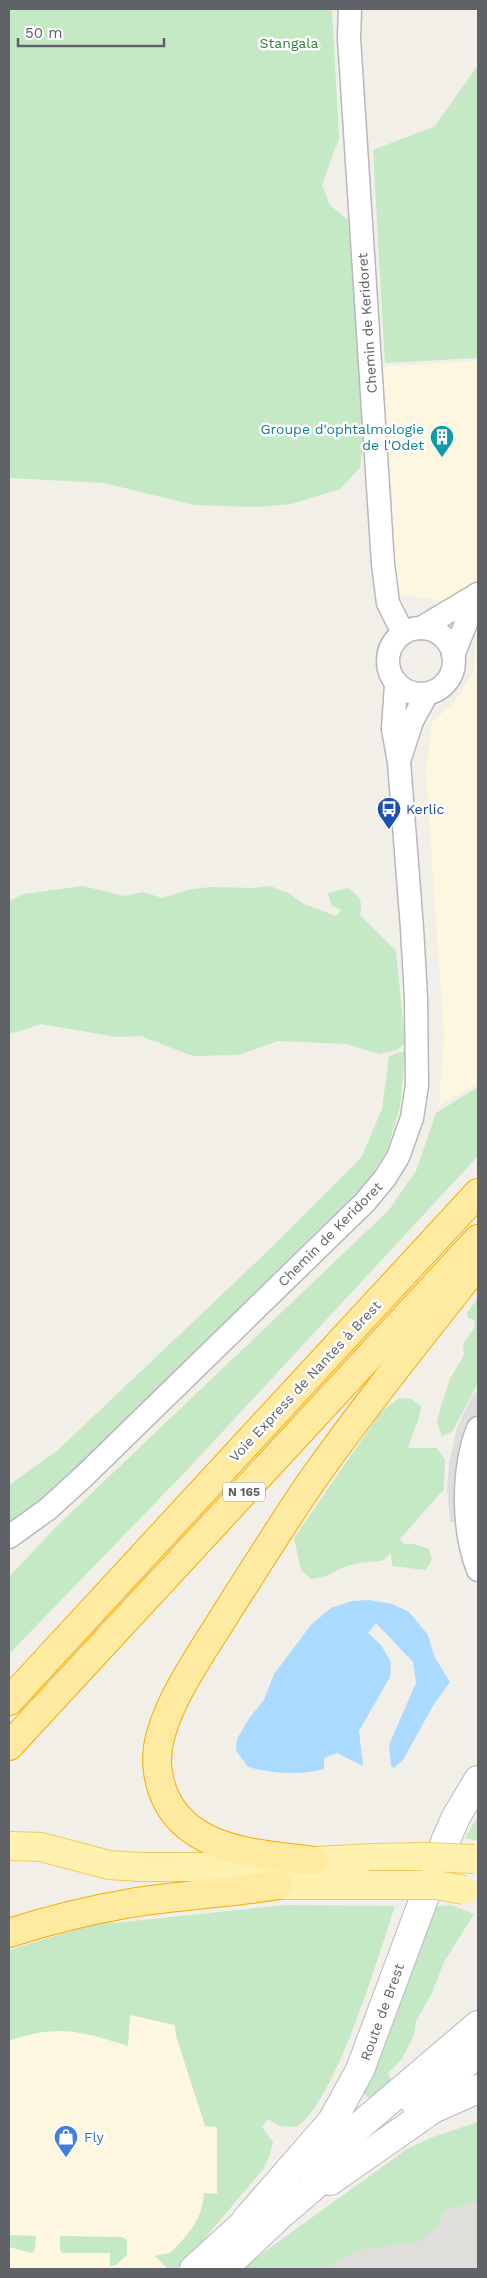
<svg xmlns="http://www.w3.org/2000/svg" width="487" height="2278" font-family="'Work Sans',sans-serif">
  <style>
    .commercial { fill: #fef7e0 }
    .industrial { fill: #e0deda }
    .green { fill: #c5e8c5 }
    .water { fill: #aadaff }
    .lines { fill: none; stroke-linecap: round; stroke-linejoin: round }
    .minor-casing { stroke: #b5b8bc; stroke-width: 25 }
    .secondary-casing { stroke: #b6babf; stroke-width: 30 }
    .primary-casing { stroke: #f2c960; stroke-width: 30 }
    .trunk-casing { stroke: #f9ab00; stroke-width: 30 }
    .minor { stroke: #fff; stroke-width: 22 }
    .secondary { stroke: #fff; stroke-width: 28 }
    .primary { stroke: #fff2af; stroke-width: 28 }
    .trunk { stroke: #feeaa1; stroke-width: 28 }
    .primary-bridge-casing { stroke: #f2c960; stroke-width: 30; stroke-linecap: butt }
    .primary-bridge { stroke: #fff2af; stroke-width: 28 }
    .labels { text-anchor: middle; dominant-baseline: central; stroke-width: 5; stroke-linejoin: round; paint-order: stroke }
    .shield { fill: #fff; stroke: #8f9295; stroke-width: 1 }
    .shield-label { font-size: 12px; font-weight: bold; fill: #5f6368 }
    .park-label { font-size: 14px; fill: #348238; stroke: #fff }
    .street-label { font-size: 14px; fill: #5f6368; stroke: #fff }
    .culture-label { font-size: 14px; fill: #0d838f; stroke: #fff; text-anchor: end }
    .transit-label { font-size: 14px; fill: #164399; stroke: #fff; text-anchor: start }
    .shop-label { font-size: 14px; fill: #366cbe; stroke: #fff; text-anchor: start }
  </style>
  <rect width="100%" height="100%" fill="#f1efe8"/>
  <g class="commercial">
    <path d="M478 361V1083L439 1106 444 1037 426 770 432 722 454 703 464 688 473 672 477 637 438 600 396 594 392 547V501L383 367Z"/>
    <path d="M141 2002 174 2023 194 2049 224 2151 221 2198 201 2239 230 2269H9V2030Z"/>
  </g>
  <g class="industrial">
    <path d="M478 1389V1522H450L447 1489 449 1464 457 1428 470 1400Z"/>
    <path d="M478 2140V2269H252Z"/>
  </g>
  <g class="green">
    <path d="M9 9H332L339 138 322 185 330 205 348 220 354 286 363 446 360 468 340 489 291 504 259 507 194 505 104 483 9 478Z"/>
    <path d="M478 65V358L385 363 373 150 435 126Z"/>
    <path d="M83 886 124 896 143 892 162 898 192 889 211 887 254 888 270 886 288 893 304 904 336 916 341 910 332 906 328 893 348 888C360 897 363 900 360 915L396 951 405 1043 397 1050 380 1054 346 1044 278 1041 238 1055 193 1056 141 1036 116 1037 41 1024 18 1032 9 1033V901L24 894Z"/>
    <path d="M405 1051 400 1107 387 1150 369 1180 37 1505 9 1522V1485L58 1450 272 1247 361 1158 382 1109 389 1056Z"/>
    <path d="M478 1087V1156L187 1470 9 1654V1577L55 1528 389 1210 416 1171 436 1113Z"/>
    <path d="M478 1298V1383L452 1432 442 1436 437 1422 441 1406 450 1379 464 1355 463 1344 474 1328 475 1320 468 1318 467 1313Z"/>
    <path d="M399 1398 411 1399 421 1406C420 1421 412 1433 408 1448H437L445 1460 444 1489 400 1539 404 1544H414L429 1549 432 1559 426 1570 392 1566 391 1553 382 1561C369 1562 357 1562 345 1567 330 1572 330 1577 311 1579L301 1570 294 1538 381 1412Z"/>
    <path d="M478 1816V1841L465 1838Z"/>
    <path d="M284 1905 395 1906C378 1957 337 2098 297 2127L280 2126 268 2119 262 2127 273 2142 269 2157 264 2168 190 2256 177 2269H168L155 2256 170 2253C189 2234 202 2220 204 2193L217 2194V2127L205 2126 176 2036 175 2025 130 2015 128 2046C80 2031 58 2024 9 2041V1950L109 1919 115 1923Z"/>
    <path d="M451 1905 474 1914 444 1962 431 1995 416 2021 414 2035 402 2059 388 2073 392 2082 374 2101 359 2091 430 1907Z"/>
    <path d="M478 2122V2202L445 2210 437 2227 421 2241 400 2245 365 2248 343 2258 327 2269H241L407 2149 433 2137Z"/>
    <path d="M9 2235 36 2236 35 2249 32 2253 9 2247Z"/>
    <path d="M60 2236 122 2237 127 2240V2255L116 2265 110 2266V2253H62L60 2249Z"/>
  </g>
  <path class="water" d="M369 1600 392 1604 409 1612 428 1635 434 1656 450 1682 434 1704 403 1760 394 1768 391 1766 389 1745 416 1683 413 1662 376 1623 368 1633 381 1645 391 1662 390 1677 359 1731 363 1766 337 1753 324 1758V1769C298 1776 273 1773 248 1767L236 1750 237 1739 250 1717 264 1700 274 1674 311 1625 331 1608 352 1601Z"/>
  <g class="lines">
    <defs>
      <g id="minor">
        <path d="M350 9 349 38 383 564 388 603 403 633"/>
        <circle cx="421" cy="661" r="33"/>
        <path d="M421 628 478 594"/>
        <path d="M453 655 478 594"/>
        <path d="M400 758 412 721 427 694"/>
        <path d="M478 1428C462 1469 462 1529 478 1570"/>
        <path d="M9 1537 48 1509 82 1478 365 1202 385 1178 398 1157 412 1118 417 1085 416 998 412 928 399 762 393 729 396 685"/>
      </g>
      <g id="secondary">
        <path d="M415 2103 478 2054"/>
        <path d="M310 2168 478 2025"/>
        <path d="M330 2181 433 2109 478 2089"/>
        <path d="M246 2220 332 2121 360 2070 445 1842 456 1817 478 1780"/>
        <path d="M194 2269 261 2208"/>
        <path d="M223 2269 280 2215 341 2163"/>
      </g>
      <g id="primary">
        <path d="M13 1846 41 1847 109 1865 140 1867H205L374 1858 426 1857"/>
        <path d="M256 1885H369"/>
      </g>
      <g id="trunk">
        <path d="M9 1701 478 1193"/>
        <path d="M9 1746 478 1239"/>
        <path d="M314 1861C263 1854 194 1853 167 1801 157 1781 154 1757 161 1734 172 1693 207 1645 230 1607 257 1565 283 1523 311 1482 364 1407 421 1336 478 1264"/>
        <path d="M9 1933C49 1920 90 1910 131 1903 180 1895 230 1893 279 1885"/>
      </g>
    </defs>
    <use href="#minor" class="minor-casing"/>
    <use href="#secondary" class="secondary-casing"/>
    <use href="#primary" class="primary-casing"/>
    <use href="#trunk" class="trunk-casing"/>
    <use href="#minor" class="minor"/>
    <use href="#secondary" class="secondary"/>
    <use href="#primary" class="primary"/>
    <use href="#trunk" class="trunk"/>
    <defs>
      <g id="primary-bridge">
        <path d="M426 1857 474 1859"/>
        <path d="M369 1885H437L464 1890"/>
      </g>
    </defs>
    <use href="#primary-bridge" class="primary-bridge-casing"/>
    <use href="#primary-bridge" class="primary-bridge"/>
  </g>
  <defs>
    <symbol id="building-pin" viewBox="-11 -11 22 30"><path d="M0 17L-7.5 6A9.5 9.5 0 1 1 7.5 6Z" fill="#0f9aa8" stroke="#fff"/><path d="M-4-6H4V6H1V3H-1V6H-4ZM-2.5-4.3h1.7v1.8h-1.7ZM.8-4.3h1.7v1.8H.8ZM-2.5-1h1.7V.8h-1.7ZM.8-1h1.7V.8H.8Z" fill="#fff"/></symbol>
    <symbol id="bus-pin" viewBox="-11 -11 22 30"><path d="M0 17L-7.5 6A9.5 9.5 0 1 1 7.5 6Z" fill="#1a4fb4" stroke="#fff"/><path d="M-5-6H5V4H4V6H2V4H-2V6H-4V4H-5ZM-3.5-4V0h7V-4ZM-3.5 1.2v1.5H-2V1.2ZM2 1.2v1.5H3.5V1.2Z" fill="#fff"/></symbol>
    <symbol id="shop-pin" viewBox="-11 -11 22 30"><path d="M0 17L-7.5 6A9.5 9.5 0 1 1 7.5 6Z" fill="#3f7fe0" stroke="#fff"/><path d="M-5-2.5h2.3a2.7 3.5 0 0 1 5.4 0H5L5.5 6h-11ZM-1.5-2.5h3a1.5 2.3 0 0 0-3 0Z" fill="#fff"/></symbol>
  </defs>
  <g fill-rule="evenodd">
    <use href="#building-pin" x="428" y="423" width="28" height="38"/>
    <use href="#bus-pin" x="375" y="795" width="28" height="38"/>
    <use href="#shop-pin" x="52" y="2123" width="28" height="38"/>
  </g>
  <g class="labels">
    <rect class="shield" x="223" y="1482.5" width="42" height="19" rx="4"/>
    <g class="shield-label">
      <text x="244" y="1492">N 165</text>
    </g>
    <g class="park-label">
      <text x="289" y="43">Stangala</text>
    </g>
    <g class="street-label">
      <text transform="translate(367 323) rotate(-94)">Chemin de Keridoret</text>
      <text transform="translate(330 1234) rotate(-45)">Chemin de Keridoret</text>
      <text transform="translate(305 1381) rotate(-47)">Voie Express de Nantes à Brest</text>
      <text transform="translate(382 2012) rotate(-70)">Route de Brest</text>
    </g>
    <g class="culture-label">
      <text x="424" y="429">Groupe d'ophtalmologie<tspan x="424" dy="16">de l'Odet</tspan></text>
    </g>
    <g class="transit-label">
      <text x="406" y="809">Kerlic</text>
    </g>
    <g class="shop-label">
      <text x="84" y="2137">Fly</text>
    </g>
  </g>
  <rect width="487" height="2278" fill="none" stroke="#5f6368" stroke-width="20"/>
  <path d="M18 38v8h146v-8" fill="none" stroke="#5f6368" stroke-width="2.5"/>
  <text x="25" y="38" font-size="15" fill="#5f6368" stroke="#ffffff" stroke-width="4" paint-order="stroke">50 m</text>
</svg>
